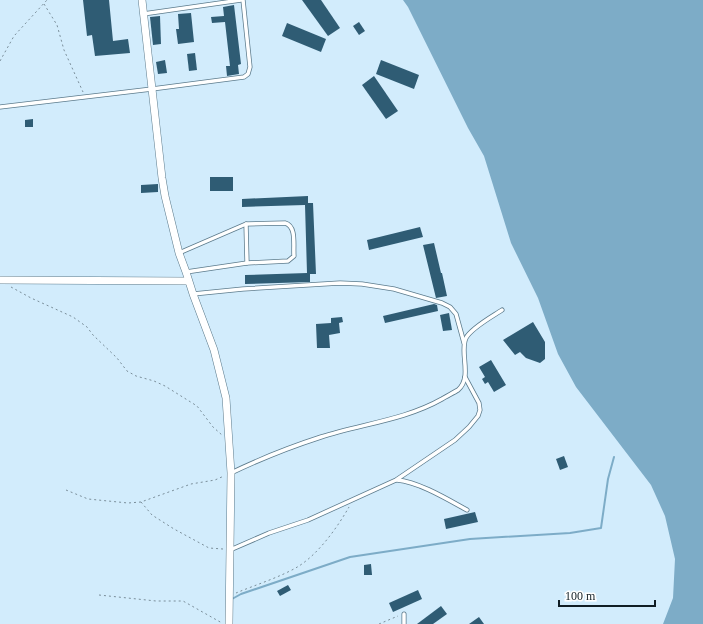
<svg xmlns="http://www.w3.org/2000/svg" width="703" height="624" font-family="'Times New Roman',serif">
  <style>
    .water { fill: #7dacc7 }
    .lines { fill: none; stroke-linecap: round; stroke-linejoin: round }
    .stream { stroke: #7dacc7; stroke-width: 2 }
    .building { fill: #2f5c74 }
    .service-casing { stroke: #5c7b8c; stroke-width: 5 }
    .minor-casing { stroke: #5c7b8c; stroke-width: 8 }
    .path { stroke: #7a8e9a; stroke-width: 1; stroke-dasharray: 2 3; stroke-linecap: butt }
    .service { stroke: #fff; stroke-width: 3.5 }
    .minor { stroke: #fff; stroke-width: 7 }
  </style>
  <rect width="100%" height="100%" fill="#d2ecfc"/>
  <path class="water" d="M403 0H703V624H663L673 598 675 559 665 516 651 485 576 387 558 354 538 298 511 243 484 156 468 128 408 7Z"/>
  <g class="lines">
    <path class="stream" d="M232 599 241 594 350 557 470 539 570 533 601 528 608 479 614 457"/>
  </g>
  <g class="building">
    <path d="M83 0H109L113 41 128 39 130 53 95 56 92 35 87 36Z"/>
    <path d="M302 0H321L340 28 328 36Z"/>
    <path d="M234 5 241 64 238 65 239 74 227 76 226 66H230L225 22 212 23 211 17 224 16 223 7Z"/>
    <path d="M191 13 194 42 178 44 176 29H179L178 14Z"/>
    <path d="M160 16 161 44 153 45 150 17Z"/>
    <path d="M359 22 365 31 359 35 353 26Z"/>
    <path d="M287 23 326 39 321 52 282 36Z"/>
    <path d="M195 53 197 70 189 71 187 54Z"/>
    <path d="M165 60 167 73 158 74 156 62Z"/>
    <path d="M381 60 419 75 414 89 376 74Z"/>
    <path d="M374 76 398 111 386 119 362 85Z"/>
    <path d="M33 119V127H25V120Z"/>
    <rect x="210" y="177" width="23" height="14"/>
    <path d="M158 184V192L141 193V185Z"/>
    <path d="M308 196V203H313L316 274H310V282L245 284V275L307 273 305 205 242 207V199Z"/>
    <path d="M420 227 423 237 369 250 367 240Z"/>
    <path d="M434 243 441 273H442L447 296 436 298 423 245Z"/>
    <path d="M434 304 437 305 438 311 385 323 383 316Z"/>
    <path d="M449 313 452 330 443 331 440 315Z"/>
    <path d="M342 317 343 322 339 323 340 333 329 335 330 348H317L316 324 331 323V318Z"/>
    <path d="M533 322 545 342V359L540 363 526 358 520 352 515 355 503 340Z"/>
    <path d="M491 360 506 385 494 392 488 382 485 384 482 379 485 377 479 367Z"/>
    <path d="M564 456 568 467 560 470 556 459Z"/>
    <path d="M475 512 478 522 446 529 444 519Z"/>
    <path d="M371 564 372 575H364V565Z"/>
    <path d="M288 585 291 590 280 596 277 591Z"/>
    <path d="M418 590 422 599 393 612 389 603Z"/>
    <path d="M441 606 447 614 433 624H417Z"/>
    <path d="M479 617 484 624H469Z"/>
  </g>
  <g class="lines">
    <defs>
      <g id="service">
        <path d="M143 14 241 0"/>
        <path d="M0 107 152 89 244 77 248 74 250 67 243 0"/>
        <path d="M246 224 247 263"/>
        <path d="M179 253 246 224 285 223C297 226 293 246 294 256L288 261 247 263 186 272"/>
        <path d="M193 294 243 289 340 283 362 284 394 289 442 303 450 307 456 314 464 343"/>
        <path d="M231 473C260 459 290 447 321 437 361 424 405 420 442 399 447 396 453 393 458 390 473 377 459 352 466 338 471 328 493 316 502 310"/>
        <path d="M397 480C419 482 447 499 467 510"/>
        <path d="M230 550 269 533 308 520 396 480 455 440 469 427 478 416 480 410 479 403 465 377"/>
        <path d="M404 614V624"/>
      </g>
      <g id="minor">
        <path d="M142 0 162 178 165 196 179 253 186 272 193 294 214 350 226 398 231 473 229 624"/>
        <path d="M0 280 188 281"/>
      </g>
    </defs>
    <use href="#service" class="service-casing"/>
    <use href="#minor" class="minor-casing"/>
    <g class="path">
      <path d="M44 4 57 25 64 50 83 92"/>
      <path d="M0 61 14 36 47 0"/>
      <path d="M11 287 31 298 73 317 87 327 93 335 117 358 127 371 136 376 154 381 165 386 197 406 213 427 222 435"/>
      <path d="M66 490 88 499 128 503 141 502 191 484 215 480 224 476"/>
      <path d="M141 502 152 515 174 529 209 548 223 549"/>
      <path d="M236 593C255 585 281 577 299 566 319 553 337 528 349 507"/>
      <path d="M99 595 156 601H183L222 623"/>
      <path d="M379 624 398 616"/>
    </g>
    <use href="#service" class="service"/>
    <use href="#minor" class="minor"/>
  </g>
  <path d="M559 600v6h96v-6" fill="none" stroke="#101d24" stroke-width="2"/>
  <text x="565" y="600" font-size="12" fill="#101d24" stroke="#ffffff" stroke-width="3" paint-order="stroke">100 m</text>
</svg>
